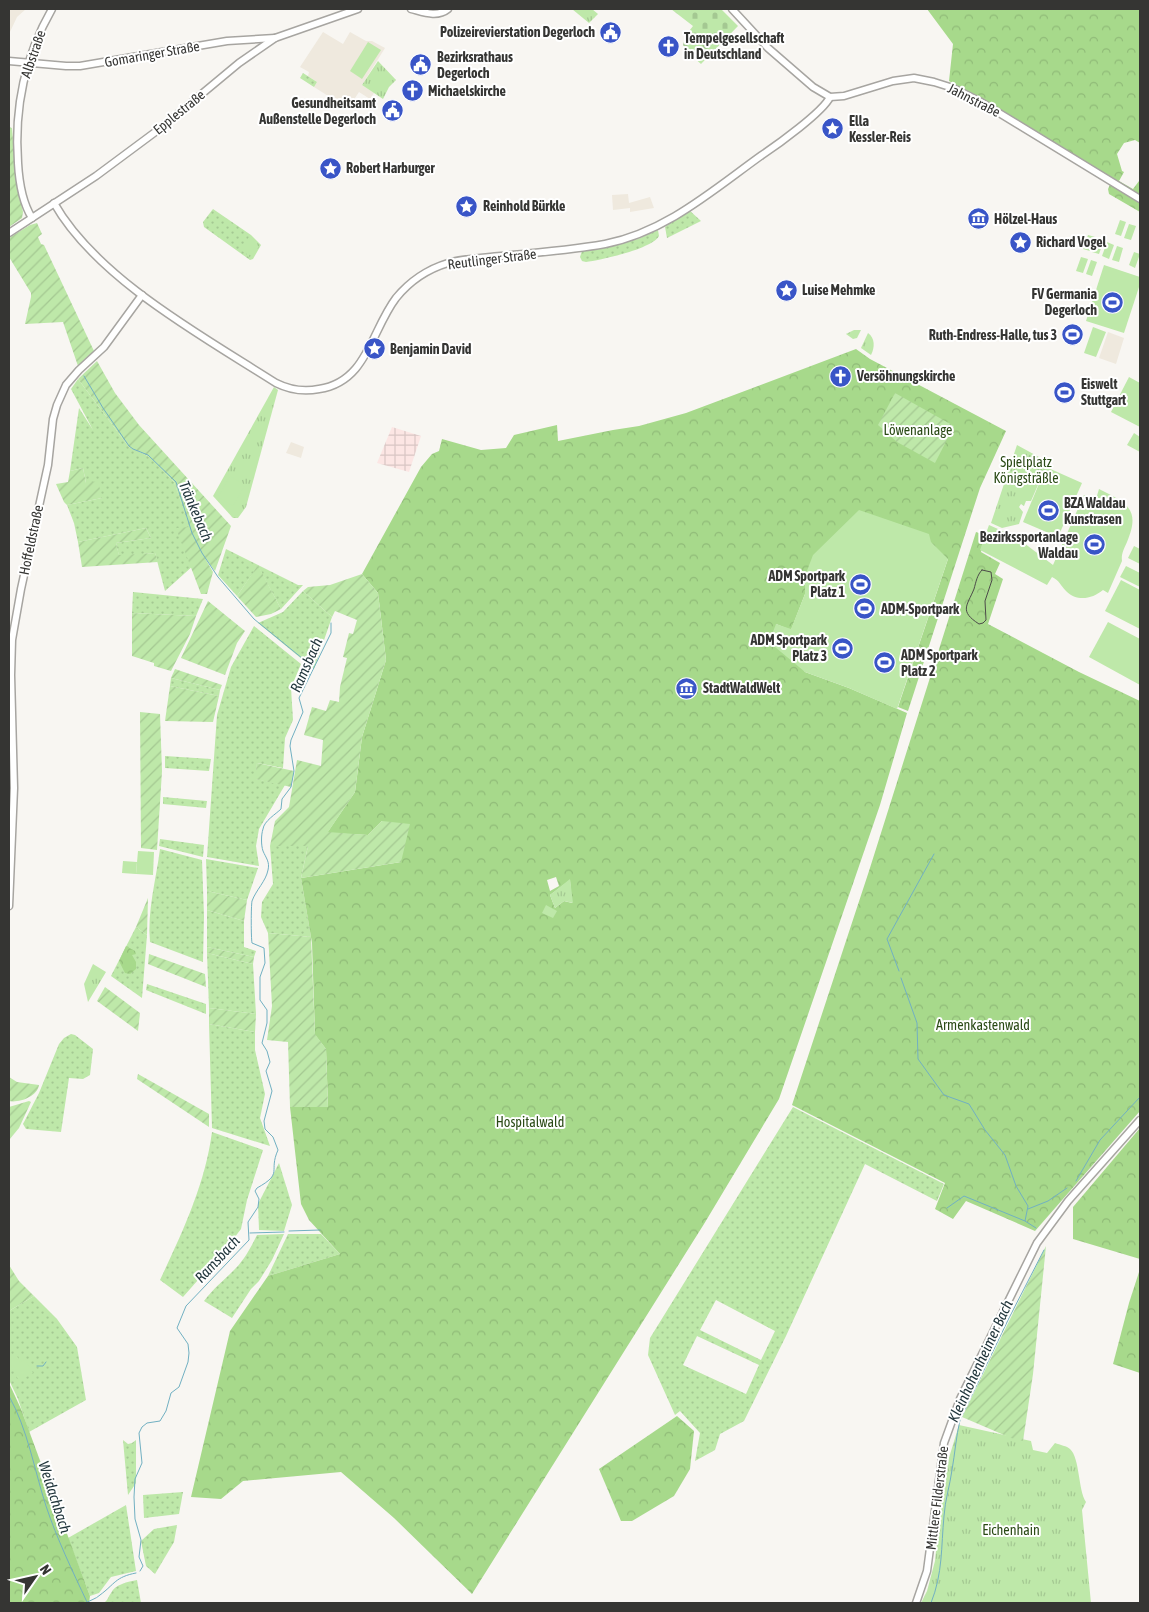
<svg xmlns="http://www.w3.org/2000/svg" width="1149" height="1612" font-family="'Asap Condensed',sans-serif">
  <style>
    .industrial { fill: url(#industrial-grid) }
    .built { fill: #efe9de }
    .grass { fill: url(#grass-dots); fill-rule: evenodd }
    .forest { fill: url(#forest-crowns); fill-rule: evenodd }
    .cemetery { fill: url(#cemetery-stones) }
    .park { fill: url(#park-tufts) }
    .garden { fill: url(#garden-furrows) }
    .pitch { fill: #bee8a9 }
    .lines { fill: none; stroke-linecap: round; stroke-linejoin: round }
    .stream { stroke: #71b0c2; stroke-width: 1 }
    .secondary-casing { stroke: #a7a5a1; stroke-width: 9 }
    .secondary { stroke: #fff; stroke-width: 6 }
    .tram { stroke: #4c4b49; stroke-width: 1 }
    .labels { text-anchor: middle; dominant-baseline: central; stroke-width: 4; stroke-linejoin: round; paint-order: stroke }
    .poi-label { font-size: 14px; font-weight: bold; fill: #353533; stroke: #fff; text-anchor: start }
    .street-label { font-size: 14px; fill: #353533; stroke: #fff }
    .park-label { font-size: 14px; fill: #2a4a15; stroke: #fff }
    .water-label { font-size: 15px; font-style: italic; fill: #1f343a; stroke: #fff }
  </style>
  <defs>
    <pattern id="industrial-grid" width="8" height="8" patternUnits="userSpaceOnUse" patternTransform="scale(1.25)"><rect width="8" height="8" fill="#fce6e4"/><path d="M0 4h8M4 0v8" fill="none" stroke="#d9c6c4"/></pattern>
    <pattern id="grass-dots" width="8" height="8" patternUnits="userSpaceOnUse" patternTransform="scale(1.25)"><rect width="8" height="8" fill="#bee8a9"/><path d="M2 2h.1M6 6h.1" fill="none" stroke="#a4c892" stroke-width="1.8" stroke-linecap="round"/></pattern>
    <pattern id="forest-crowns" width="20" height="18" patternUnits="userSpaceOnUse" patternTransform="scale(1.25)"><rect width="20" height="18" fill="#a7d98b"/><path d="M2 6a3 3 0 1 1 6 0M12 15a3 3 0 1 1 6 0" fill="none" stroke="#90bb78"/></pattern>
    <pattern id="cemetery-stones" width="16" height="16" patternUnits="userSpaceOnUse" patternTransform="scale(1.25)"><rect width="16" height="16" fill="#bee8a9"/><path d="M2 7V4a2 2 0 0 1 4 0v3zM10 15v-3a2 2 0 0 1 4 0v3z" fill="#a4c892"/></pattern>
    <pattern id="park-tufts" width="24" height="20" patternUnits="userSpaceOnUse" patternTransform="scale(1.25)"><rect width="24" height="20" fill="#bee8a9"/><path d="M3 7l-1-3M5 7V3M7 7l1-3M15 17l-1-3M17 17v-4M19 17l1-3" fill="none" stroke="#a4c892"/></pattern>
    <pattern id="garden-furrows" width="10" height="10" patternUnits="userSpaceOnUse" patternTransform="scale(1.25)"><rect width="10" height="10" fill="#bee8a9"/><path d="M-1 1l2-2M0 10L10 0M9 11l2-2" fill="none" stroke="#a4c892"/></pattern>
  </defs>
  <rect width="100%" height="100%" fill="#f8f6f2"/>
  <path class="industrial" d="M392 427 421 436 409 472 377 463Z"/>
  <g class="built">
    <path d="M9 9H26L17 17 9 34Z"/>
    <path d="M323 32 343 44 350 32 366 41H372L385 48 362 85 374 93 370 99 359 92 353 101 349 99 344 106 314 87 317 82 308 76 309 72 300 67Z"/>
    <path d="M628 194 629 203 650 197 654 208 630 212V208L613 210 612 195Z"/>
    <path d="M1108 332 1124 338 1116 364 1099 358Z"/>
    <path d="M291 442 304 447 301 458 286 453Z"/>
  </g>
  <g class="grass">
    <path d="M303 73 317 82 314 87 300 78Z"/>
    <path d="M213 209 251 235 261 245 253 259 250 260 204 227 203 222Z"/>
    <path d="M689 210 701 221 667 238 665 227Z"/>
    <path d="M658 230 659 236C652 249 601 260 586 262L582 261 580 257 582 251 638 239Z"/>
    <path d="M78 379 129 447 150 457 174 482 192 533 204 556 165 591 155 553 119 556 116 543 151 538 146 528 78 542 74 523 67 505 102 498 86 483 83 468 70 471 79 408 93 430 71 389Z"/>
    <path d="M226 549 298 585H303L281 609 258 566 237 596 218 575Z"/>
    <path d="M303 591 332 617 314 669 258 623 283 612Z"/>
    <path d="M133 592 203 599 196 616 132 613Z"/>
    <path d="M254 626 301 664 291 688 293 720 285 738 283 768 257 763 256 779 285 785 259 829 256 846 259 866 207 857 217 715 231 667Z"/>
    <path d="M171 678 220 690 219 696 170 686Z"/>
    <path d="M165 756 211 759 209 771 165 768Z"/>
    <path d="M163 797 207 801 206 808 163 804Z"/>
    <path d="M160 839 204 845 203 857 159 846Z"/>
    <path d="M270 846H308L301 878 311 937 268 933 261 917 262 902 273 884Z"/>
    <path d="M160 849 202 860 204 916 203 962 150 942C147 911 156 880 160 849Z"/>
    <path d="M206 859 258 868 247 900 207 891Z"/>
    <path d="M207 910 244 921V947L256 951 254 957 207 947Z"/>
    <path d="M136 927 147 935 142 998 111 976Z"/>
    <path d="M207 953 253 964 256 1014 209 1008Z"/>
    <path d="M147 984 206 1004V1014L146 990Z"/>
    <path d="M209 1024 255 1032V1050L265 1094 260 1118 270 1146 212 1128Z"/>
    <path d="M71 1034 75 1035 93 1049 90 1075 83 1079 69 1078 61 1132 26 1129 23 1124 39 1093 59 1044 64 1038Z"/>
    <path d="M793 1107 944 1184 937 1201 865 1164 786 1336 744 1421 720 1434 715 1450 695 1461 700 1433 680 1411 675 1415 648 1355 650 1338ZM716 1300 775 1331 761 1360 700 1330ZM697 1336 759 1365 746 1394 683 1365Z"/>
    <path d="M212 1132 263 1150 247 1200 241 1229 228 1246 183 1297 160 1280C182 1233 205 1185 212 1132Z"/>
    <path d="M279 1163 292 1205 284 1231 259 1230 258 1204Z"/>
    <path d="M284 1234 272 1260 259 1281 251 1289 232 1318 204 1301C213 1289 224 1280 235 1269 245 1259 251 1247 257 1235Z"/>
    <path d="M288 1234H321L340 1254 268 1276Z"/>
    <path d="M34 1296 57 1319 77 1347 86 1400 29 1432 18 1399 9 1380V1311Z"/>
    <path d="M123 1440 128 1444 132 1443 136 1440V1483L128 1495Z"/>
    <path d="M183 1492 179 1514 144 1518 143 1495Z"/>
    <path d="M126 1505 136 1571 111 1577 99 1593 90 1596 68 1538Z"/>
    <path d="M177 1525 174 1542 155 1574 146 1566 141 1541 154 1529Z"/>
    <path d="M137 1580 141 1603H104C108 1600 108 1597 111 1593 115 1584 128 1582 137 1580Z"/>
  </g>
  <g class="forest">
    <path d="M927 9H1140V143L1135 140 1124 143 1117 154 1122 171 1124 172 1119 181 1133 189 1139 181H1140V212L1109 194 1108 189 1113 178C1057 150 1005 112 949 81L953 44Z"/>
    <path d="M856 349 870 359 1006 431 980 488 908 711 898 707 948 559 805 576V594L791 630 776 624 805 672 849 688 907 713 880 805 779 1099 704 1224 472 1594 394 1518 341 1472 243 1481 221 1499 191 1497 230 1331 268 1276 340 1254 309 1220 301 1204 290 1107H328L326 1049 315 1035 312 943 301 878 401 862 382 821 368 835 327 833 355 792 362 737 386 660 378 593 362 574 421 467 432 454 439 451 442 439 481 450 506 448 514 435 557 425 558 441 613 430 639 426 686 413ZM556 877 559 886 550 891 547 880ZM570 880 572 903 564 901 555 908 550 895Z"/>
    <path d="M976 532 985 535 981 552 1000 563 995 574 1003 579 988 624 1079 672 1140 701V1111L1035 1231 966 1201 953 1219 935 1209 945 1183 792 1105 869 871Z"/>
    <path d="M126 946 135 951 136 954 132 955 136 962V969L130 974 125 973 119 961Z"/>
    <path d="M1140 1128V1259L1073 1239V1207Z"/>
    <path d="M1140 1269V1373L1113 1364 1129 1303Z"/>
    <path d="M9 1383 21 1409 90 1596 89 1603H9Z"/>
    <path d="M677 1416 694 1431 690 1469 674 1496 632 1521H621L599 1469Z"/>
  </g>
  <path class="cemetery" d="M671 9H721L738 26 701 64 692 56 683 45 686 35 693 26Z"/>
  <g class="park">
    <path d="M572 9H592L598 14 589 23Z"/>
    <path d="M378 61 396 80 389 87 383 99 362 85Z"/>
    <path d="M249 237 260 245 251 258 240 249Z"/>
    <path d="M854 330H861L857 338 853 339 846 334Z"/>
    <path d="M868 333C875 338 875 347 871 355L861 348Z"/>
    <path d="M274 387 278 390 246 507 238 518H233L213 496Z"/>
    <path d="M1017 445 1048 462 1031 501H1026L1024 506 1021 504 1019 507 1023 512 1019 524 1002 528 991 523Z"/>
    <path d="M123 861 137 862 136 874 122 873Z"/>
    <path d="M570 879 573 903 564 901 555 908 550 895Z"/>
    <path d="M93 964 106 972 88 1002 84 984Z"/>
    <path d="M959 1425 1031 1441 1033 1450 1047 1453 1055 1443C1060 1445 1067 1446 1070 1449 1080 1458 1078 1490 1086 1502L1082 1510 1091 1603H921L927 1591 935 1561 944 1474Z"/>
  </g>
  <g class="garden">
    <path d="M9 127 12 128 17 185 23 212 22 218 9 227Z"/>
    <path d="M37 223 42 234 38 237 41 244 44 245 94 351 78 366 63 322 25 324 31 297V293L9 257V238L30 225Z"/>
    <path d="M97 361 115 393 139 425 231 526 215 571 205 558 213 572 207 594H201L176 528 189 527 190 529 174 482 150 457 129 447 78 379Z"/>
    <path d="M895 393 954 426 935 463 897 442 878 425Z"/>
    <path d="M83 468 86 483 98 481 102 498 67 505 64 502 56 484 68 482 70 471Z"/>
    <path d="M146 528 151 538 116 543 119 555 155 553 158 562 82 567 78 542Z"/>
    <path d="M258 565 281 609 271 614 256 617 237 596Z"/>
    <path d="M362 574 378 593 386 660 362 737 355 792 328 832 368 835 382 821 410 824 401 862 301 878 308 846H270L275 821 289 807 297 760 321 766 323 740 304 735 312 707 326 711 330 700 339 702 340 687 347 658 343 657 349 633 353 634 357 620 335 611 332 617 303 591 308 587 330 585Z"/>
    <path d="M208 601 245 631 237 643 225 675 181 658Z"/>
    <path d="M132 613 196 616 190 634 171 671 154 666V663L132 656Z"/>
    <path d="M175 669 222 685 220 690 171 678Z"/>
    <path d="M170 686 219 696 213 722 165 721Z"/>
    <path d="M140 712 160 714 162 771 157 850 141 848Z"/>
    <path d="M257 763 294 771 291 787 255 779Z"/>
    <path d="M207 891 247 900 244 921 207 910Z"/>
    <path d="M148 898 147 935 136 927Z"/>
    <path d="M268 933 311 937 315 1034 326 1049 328 1107H290L288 1042 267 1040 272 1006Z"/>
    <path d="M207 947 254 957 253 964 207 953Z"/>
    <path d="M149 954 205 974 206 987 148 964Z"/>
    <path d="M105 987 140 1013 138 1031 97 1001Z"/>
    <path d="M209 1008 256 1014 255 1032 209 1024Z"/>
    <path d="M138 1074 209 1114V1127L137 1079Z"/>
    <path d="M9 1077 17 1082 39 1085C37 1097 19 1103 9 1101Z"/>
    <path d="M29 1101 31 1102 19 1128 9 1140V1107Z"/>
    <path d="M1046 1246 1033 1374 1023 1441 1011 1438 962 1417Z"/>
    <path d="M9 1265 19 1281 34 1296 9 1311Z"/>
  </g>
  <g class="pitch">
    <path d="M368 42 381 50 362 79 350 71Z"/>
    <path d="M1120 220 1126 222 1121 236 1115 234Z"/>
    <path d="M1129 224 1136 226 1131 240 1124 238Z"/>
    <path d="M1088 235 1095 237 1090 251 1083 249Z"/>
    <path d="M1097 238 1104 240 1099 254 1092 252Z"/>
    <path d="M1107 242 1114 245 1109 259 1102 256Z"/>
    <path d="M1117 246 1123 248 1119 262 1112 260Z"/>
    <path d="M1134 252 1140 254 1135 268 1129 265Z"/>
    <path d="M1081 257 1088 259 1083 273 1076 271Z"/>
    <path d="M1091 260 1097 262 1092 276 1086 274Z"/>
    <path d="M1104 265 1140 277V284L1124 333 1086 321Z"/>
    <path d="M1093 327 1106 332 1096 357 1084 353Z"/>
    <path d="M1129 377 1140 383V427L1111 412Z"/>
    <path d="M1134 433 1140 437V452L1127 445Z"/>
    <path d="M1046 467 1082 483 1058 537 1023 522Z"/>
    <path d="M230 476 245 485 233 506 218 497Z"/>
    <path d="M1099 489C1127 503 1141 509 1127 542 1124 549 1121 554 1122 561L1108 593 1103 590C1092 599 1077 602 1066 591 1060 585 1060 581 1052 577L1047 585 980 550 989 525 1016 537 1053 565 1084 495 1096 499Z"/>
    <path d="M859 510 929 534 931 542 948 559 897 709 849 688 805 672 769 642 776 624 791 629 805 594V576L813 555Z"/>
    <path d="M1134 546 1140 549V564L1128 558Z"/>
    <path d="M1126 566 1140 573V587L1120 577Z"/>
    <path d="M1121 580 1140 590V629L1105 611Z"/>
    <path d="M1108 622 1140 639V685L1089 657Z"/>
    <path d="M138 851 154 852 153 875 136 874Z"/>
    <path d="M546 905 557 911 553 918 542 913Z"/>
    <path d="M16 1354 20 1362 25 1359 33 1373 19 1381 9 1362V1358Z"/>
  </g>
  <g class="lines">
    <g class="stream">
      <path d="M84 376 103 408 129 446 133 449 148 455 176 482 192 533 202 553 218 577 254 619 308 663 310 668 309 676"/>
      <path d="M899 971 887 939 934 854"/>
      <path d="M901 978 917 1023 918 1059 944 1095 969 1104 985 1130 1005 1155 1016 1186 1028 1206 1025 1221 1036 1228"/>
      <path d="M1076 1181 1100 1140 1140 1097"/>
      <path d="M947 1208 964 1196 1025 1221"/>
      <path d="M1028 1209 1048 1201 1067 1188"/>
      <path d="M289 1231 320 1230"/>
      <path d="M250 1233 284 1232"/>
      <path d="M37 1366H43L46 1362"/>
      <path d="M9 1396C28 1430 34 1469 46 1506 57 1539 72 1570 87 1602"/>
      <path d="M140 1571 143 1566 139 1557 141 1540 135 1519 134 1497 135 1479 142 1463 139 1433 142 1427 147 1423 160 1421 166 1411 171 1393 179 1387 188 1362 189 1353 188 1344 177 1328 186 1306 249 1240 248 1222 258 1207 259 1199 255 1191 257 1188C284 1173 268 1172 278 1150L273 1137 265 1129 264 1121 272 1091 266 1071 270 1062 267 1051 262 1043 267 1023V1010L260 1000V977L265 963 264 948 252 943C251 938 251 906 252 901 256 890 266 881 268 870 270 862 266 858 263 851 261 845 261 835 263 829 264 821 276 814 281 809L282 799 291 787 294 771 290 746 291 740 303 712 299 698 331 633V623"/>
      <path d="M86 1603C90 1600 96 1599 100 1595 115 1584 115 1577 136 1573"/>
      <path d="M931 1603C943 1573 941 1547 944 1516 945 1500 950 1485 952 1470 955 1453 956 1437 960 1420L1009 1318 1044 1250"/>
    </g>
    <defs>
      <g id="secondary">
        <path d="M411 9C423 12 437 18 448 9"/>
        <path d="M732 9 768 48 813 87 830 97 844 96 893 81 914 78 934 82 953 88 981 102 1140 199"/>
        <path d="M9 61 66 66H80L227 41 275 38"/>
        <path d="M54 203C97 279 204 337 276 383 290 390 304 392 319 389 367 382 371 331 396 298 409 282 428 269 448 263 465 258 483 258 501 256 536 253 571 250 605 244 666 232 713 190 762 155 777 145 823 112 830 97"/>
        <path d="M32 218C22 202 19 181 18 163 14 108 25 56 52 9"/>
        <path d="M9 233 96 176 162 127 239 63 275 38 358 9"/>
        <path d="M9 906 14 788 11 675 12 640 21 589 48 465 53 419 57 405 66 385 79 370 104 347 142 295"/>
        <path d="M916 1603 927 1571 944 1443 960 1399 1037 1243 1068 1201 1140 1120"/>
      </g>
    </defs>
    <use href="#secondary" class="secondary-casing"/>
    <use href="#secondary" class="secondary"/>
    <path class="tram" d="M982 570 991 572 992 580 985 601 986 620 983 623 979 624C959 611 967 606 974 589 976 582 977 575 982 570Z"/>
  </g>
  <defs>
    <symbol id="civic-disc" viewBox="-11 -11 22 22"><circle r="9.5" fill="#3955c7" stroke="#fff"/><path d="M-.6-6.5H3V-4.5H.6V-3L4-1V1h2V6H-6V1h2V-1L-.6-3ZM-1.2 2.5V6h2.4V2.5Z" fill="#fff"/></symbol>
    <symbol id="church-disc" viewBox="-11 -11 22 22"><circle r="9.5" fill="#3955c7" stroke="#fff"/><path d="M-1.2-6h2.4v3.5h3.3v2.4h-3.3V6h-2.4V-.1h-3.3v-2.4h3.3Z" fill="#fff"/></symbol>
    <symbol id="sight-disc" viewBox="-11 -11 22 22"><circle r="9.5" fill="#3955c7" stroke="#fff"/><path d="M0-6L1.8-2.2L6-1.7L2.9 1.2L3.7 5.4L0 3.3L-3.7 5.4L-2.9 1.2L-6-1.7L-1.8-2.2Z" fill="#fff"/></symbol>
    <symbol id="museum-disc" viewBox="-11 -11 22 22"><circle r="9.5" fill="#3955c7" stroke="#fff"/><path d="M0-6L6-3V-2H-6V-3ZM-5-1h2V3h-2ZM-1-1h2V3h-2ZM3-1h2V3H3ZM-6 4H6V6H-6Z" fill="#fff"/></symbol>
    <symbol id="stadium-disc" viewBox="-11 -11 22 22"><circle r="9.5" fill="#3955c7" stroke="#fff"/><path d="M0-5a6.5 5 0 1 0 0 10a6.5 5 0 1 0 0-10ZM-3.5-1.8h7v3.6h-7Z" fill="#fff"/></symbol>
  </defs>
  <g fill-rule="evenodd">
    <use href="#civic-disc" x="598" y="20" width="25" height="25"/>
    <use href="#church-disc" x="656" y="34" width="25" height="25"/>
    <use href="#civic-disc" x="408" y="52" width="25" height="25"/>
    <use href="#church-disc" x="400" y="78" width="25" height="25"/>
    <use href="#civic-disc" x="380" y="98" width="25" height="25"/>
    <use href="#sight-disc" x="820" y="116" width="25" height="25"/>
    <use href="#sight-disc" x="318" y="156" width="25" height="25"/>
    <use href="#sight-disc" x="454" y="194" width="25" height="25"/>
    <use href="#museum-disc" x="966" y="206" width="25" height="25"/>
    <use href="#sight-disc" x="1008" y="230" width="25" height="25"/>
    <use href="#sight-disc" x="774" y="278" width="25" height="25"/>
    <use href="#stadium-disc" x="1100" y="290" width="25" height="25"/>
    <use href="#stadium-disc" x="1060" y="322" width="25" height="25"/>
    <use href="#sight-disc" x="362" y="336" width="25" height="25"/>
    <use href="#church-disc" x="828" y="364" width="25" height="25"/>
    <use href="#stadium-disc" x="1052" y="380" width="25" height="25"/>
    <use href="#stadium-disc" x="1036" y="498" width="25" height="25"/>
    <use href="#stadium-disc" x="1082" y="532" width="25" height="25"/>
    <use href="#stadium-disc" x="848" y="572" width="25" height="25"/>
    <use href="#stadium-disc" x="852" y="596" width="25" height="25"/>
    <use href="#stadium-disc" x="830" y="636" width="25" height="25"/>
    <use href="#stadium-disc" x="872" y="650" width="25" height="25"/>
    <use href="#museum-disc" x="674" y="676" width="25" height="25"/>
  </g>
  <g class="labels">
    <g class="poi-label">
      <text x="595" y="32" text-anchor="end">Polizeirevierstation Degerloch</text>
      <text x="684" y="38">Tempelgesellschaft<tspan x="684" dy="16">in Deutschland</tspan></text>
      <text x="437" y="57">Bezirksrathaus<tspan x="437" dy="16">Degerloch</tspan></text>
      <text x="428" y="91">Michaelskirche</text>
      <text x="376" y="103" text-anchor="end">Gesundheitsamt<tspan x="376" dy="16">Außenstelle Degerloch</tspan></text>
      <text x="849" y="121">Ella<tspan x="849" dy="16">Kessler-Reis</tspan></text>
      <text x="346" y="168">Robert Harburger</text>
      <text x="483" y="206">Reinhold Bürkle</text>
      <text x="994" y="219">Hölzel-Haus</text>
      <text x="1036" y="242">Richard Vogel</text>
      <text x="802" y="290">Luise Mehmke</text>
      <text x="1097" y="294" text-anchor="end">FV Germania<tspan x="1097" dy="16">Degerloch</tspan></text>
      <text x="1057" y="335" text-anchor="end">Ruth-Endress-Halle, tus 3</text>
      <text x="390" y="349">Benjamin David</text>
      <text x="857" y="376">Versöhnungskirche</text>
      <text x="1081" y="384">Eiswelt<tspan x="1081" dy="16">Stuttgart</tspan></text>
      <text x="1064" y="503">BZA Waldau<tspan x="1064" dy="16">Kunstrasen</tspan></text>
      <text x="1078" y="537" text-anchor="end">Bezirkssportanlage<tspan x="1078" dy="16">Waldau</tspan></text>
      <text x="845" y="576" text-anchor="end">ADM Sportpark<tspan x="845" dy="16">Platz 1</tspan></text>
      <text x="881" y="609">ADM-Sportpark</text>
      <text x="827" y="640" text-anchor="end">ADM Sportpark<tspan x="827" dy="16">Platz 3</tspan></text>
      <text x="901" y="655">ADM Sportpark<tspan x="901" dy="16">Platz 2</tspan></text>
      <text x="703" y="688">StadtWaldWelt</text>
    </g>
    <g class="street-label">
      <text transform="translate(33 54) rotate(-71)">Albstraße</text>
      <text transform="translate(152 54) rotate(-10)">Gomaringer Straße</text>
      <text transform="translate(974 100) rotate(27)">Jahnstraße</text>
      <text transform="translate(179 112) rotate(-39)">Epplestraße</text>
      <text transform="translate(492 259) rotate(-7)">Reutlinger Straße</text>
      <text transform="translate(31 540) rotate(-78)">Hoffeldstraße</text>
      <text transform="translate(937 1498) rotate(-83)">Mittlere Filderstraße</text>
    </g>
    <g class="park-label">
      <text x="918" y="430">Löwenanlage</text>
      <text x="1026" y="462">Spielplatz<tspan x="1026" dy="16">Königsträßle</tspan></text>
      <text x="983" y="1025">Armenkastenwald</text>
      <text x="530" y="1122">Hospitalwald</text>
      <text x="1011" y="1530">Eichenhain</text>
    </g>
    <g class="water-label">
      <text transform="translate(196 511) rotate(67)">Tränkebach</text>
      <text transform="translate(306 665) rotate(-66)">Ramsbach</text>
      <text transform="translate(217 1259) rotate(-47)">Ramsbach</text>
      <text transform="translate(980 1361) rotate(-65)">Kleinhohenheimer Bach</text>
      <text transform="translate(55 1497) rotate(72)">Weidachbach</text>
    </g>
  </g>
  <rect width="1149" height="1612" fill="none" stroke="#353533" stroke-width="20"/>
  <g transform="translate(35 1577) rotate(56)" stroke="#ffffff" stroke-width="4" paint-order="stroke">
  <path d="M0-4L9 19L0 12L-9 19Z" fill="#353533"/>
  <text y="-8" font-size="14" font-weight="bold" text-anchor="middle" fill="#353533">N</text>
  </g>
</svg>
